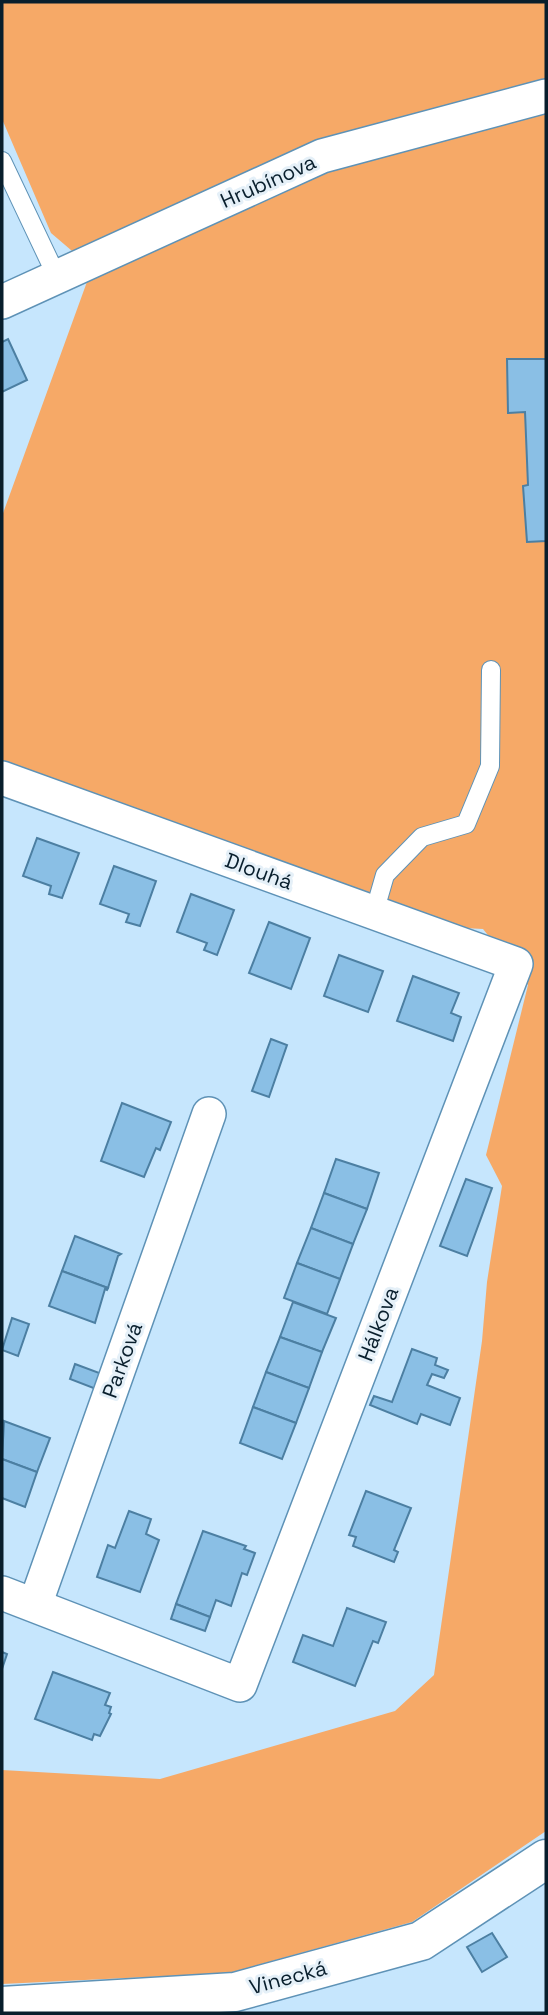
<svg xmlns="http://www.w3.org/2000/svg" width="548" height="2015" font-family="'Space Grotesk',sans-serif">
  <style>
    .green { fill: #f6a967 }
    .building { fill: #8abfe5; stroke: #4c7fa2; stroke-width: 2 }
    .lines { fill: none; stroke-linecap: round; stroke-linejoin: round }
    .lane-casing { stroke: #5e92b6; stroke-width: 20 }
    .street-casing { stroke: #5e92b6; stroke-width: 36 }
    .secondary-casing { stroke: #5e92b6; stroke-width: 41 }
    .lane { stroke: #fff; stroke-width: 18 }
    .street { stroke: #fff; stroke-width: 33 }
    .secondary { stroke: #fff; stroke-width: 38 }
    .labels { text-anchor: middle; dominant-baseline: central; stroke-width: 6; stroke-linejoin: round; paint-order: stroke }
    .street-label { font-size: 21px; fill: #081e2c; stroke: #e5f0f8 }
  </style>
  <rect width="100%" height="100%" fill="#c6e6fd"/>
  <path class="green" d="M2 2H546V1831L412 1922 229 1973 2 1984V1770L160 1779 395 1711 434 1675 482 1341 487 1282 502 1186 486 1155 528 985 483 929 465 928 2 760V516L92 268 51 233 2 119Z"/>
  <g class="building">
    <path d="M8 339 27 380 2 392V342Z"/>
    <path d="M507 359H546V541L527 542 523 486 528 485 525 412 508 413Z"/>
    <path d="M37 838 79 853 62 898 49 894 51 886 23 876Z"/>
    <path d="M114 866 156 881 140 926 126 922 129 914 100 904Z"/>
    <path d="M191 894 234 910 217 955 204 950 207 943 177 932Z"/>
    <path d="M269 922 310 938 291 989 249 973Z"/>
    <path d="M339 955 383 971 368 1012 324 996Z"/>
    <path d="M413 976 459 993 451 1013 461 1017 453 1041 397 1021Z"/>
    <path d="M271 1039 287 1045 269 1097 252 1091Z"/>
    <path d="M122 1103 171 1122 160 1150 156 1148 144 1177 101 1161Z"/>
    <path d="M336 1159 379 1173 367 1209 324 1193Z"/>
    <path d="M466 1179 492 1188 467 1256 440 1246Z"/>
    <path d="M324 1193 367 1209 353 1244 311 1228Z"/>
    <path d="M311 1228 353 1244 340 1279 297 1263Z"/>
    <path d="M75 1236 121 1254 118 1256 108 1288 62 1271Z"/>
    <path d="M297 1263 340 1279 327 1314 284 1298Z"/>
    <path d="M62 1271 108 1288 107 1290 105 1289 95 1323 49 1306Z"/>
    <path d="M293 1302 336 1318 322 1352 280 1337Z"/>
    <path d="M12 1318 29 1324 18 1356 2 1350Z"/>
    <path d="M280 1337 322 1352 309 1388 266 1372Z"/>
    <path d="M412 1349 437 1358 435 1365 448 1370 444 1378 432 1374 427 1385 460 1398 450 1425 421 1414 417 1424 370 1405 374 1396 392 1402Z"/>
    <path d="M75 1364 102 1374 96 1389 70 1379Z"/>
    <path d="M266 1372 309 1388 296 1423 253 1407Z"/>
    <path d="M253 1407 296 1423 282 1459 240 1443Z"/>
    <path d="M4 1421 50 1438 37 1472 2 1459Z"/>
    <path d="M2 1459 37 1472 25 1507 2 1498Z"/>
    <path d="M366 1491 411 1508 394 1550 398 1552 394 1562 353 1546 356 1537 349 1535Z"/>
    <path d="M129 1511 151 1519 146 1534 159 1540 140 1592 97 1577 108 1545 115 1548Z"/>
    <path d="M203 1531 246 1546 244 1549 255 1553 247 1575 242 1573 231 1606 216 1600 210 1617 176 1604Z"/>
    <path d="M176 1604 210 1617 205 1631 171 1619Z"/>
    <path d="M347 1608 386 1622 378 1643 373 1641 355 1686 293 1662 303 1635 333 1646Z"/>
    <path d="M2 1652 7 1654 2 1669Z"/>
    <path d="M53 1672 110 1693 105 1705 111 1707 109 1713 111 1714 100 1736 94 1734 92 1740 35 1719Z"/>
    <path d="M492 1933 507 1957 482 1972 467 1947Z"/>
  </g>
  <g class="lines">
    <defs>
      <g id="lane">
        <path d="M2 161 57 277"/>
        <path d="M374 913 385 875 422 837 466 824 490 766 491 670"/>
      </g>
      <g id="street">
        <path d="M2 302 322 156 546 96"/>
        <path d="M2 778 516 964 240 1685 2 1593"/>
        <path d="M35 1605 209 1114"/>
      </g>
      <path id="secondary" d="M2 2006 235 1992 421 1941 546 1859"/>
    </defs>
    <use href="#lane" class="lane-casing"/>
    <use href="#street" class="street-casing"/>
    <use href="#secondary" class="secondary-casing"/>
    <use href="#lane" class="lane"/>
    <use href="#street" class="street"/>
    <use href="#secondary" class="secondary"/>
  </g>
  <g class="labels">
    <g class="street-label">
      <text transform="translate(268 181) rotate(-24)">Hrubínova</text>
      <text transform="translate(259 871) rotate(20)">Dlouhá</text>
      <text transform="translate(378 1324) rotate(-69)">Hálkova</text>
      <text transform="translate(122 1360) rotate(-70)">Parková</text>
      <text transform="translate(288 1977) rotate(-15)">Vinecká</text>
    </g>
  </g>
  <rect width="548" height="2015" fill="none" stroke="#081e2c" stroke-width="7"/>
</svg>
